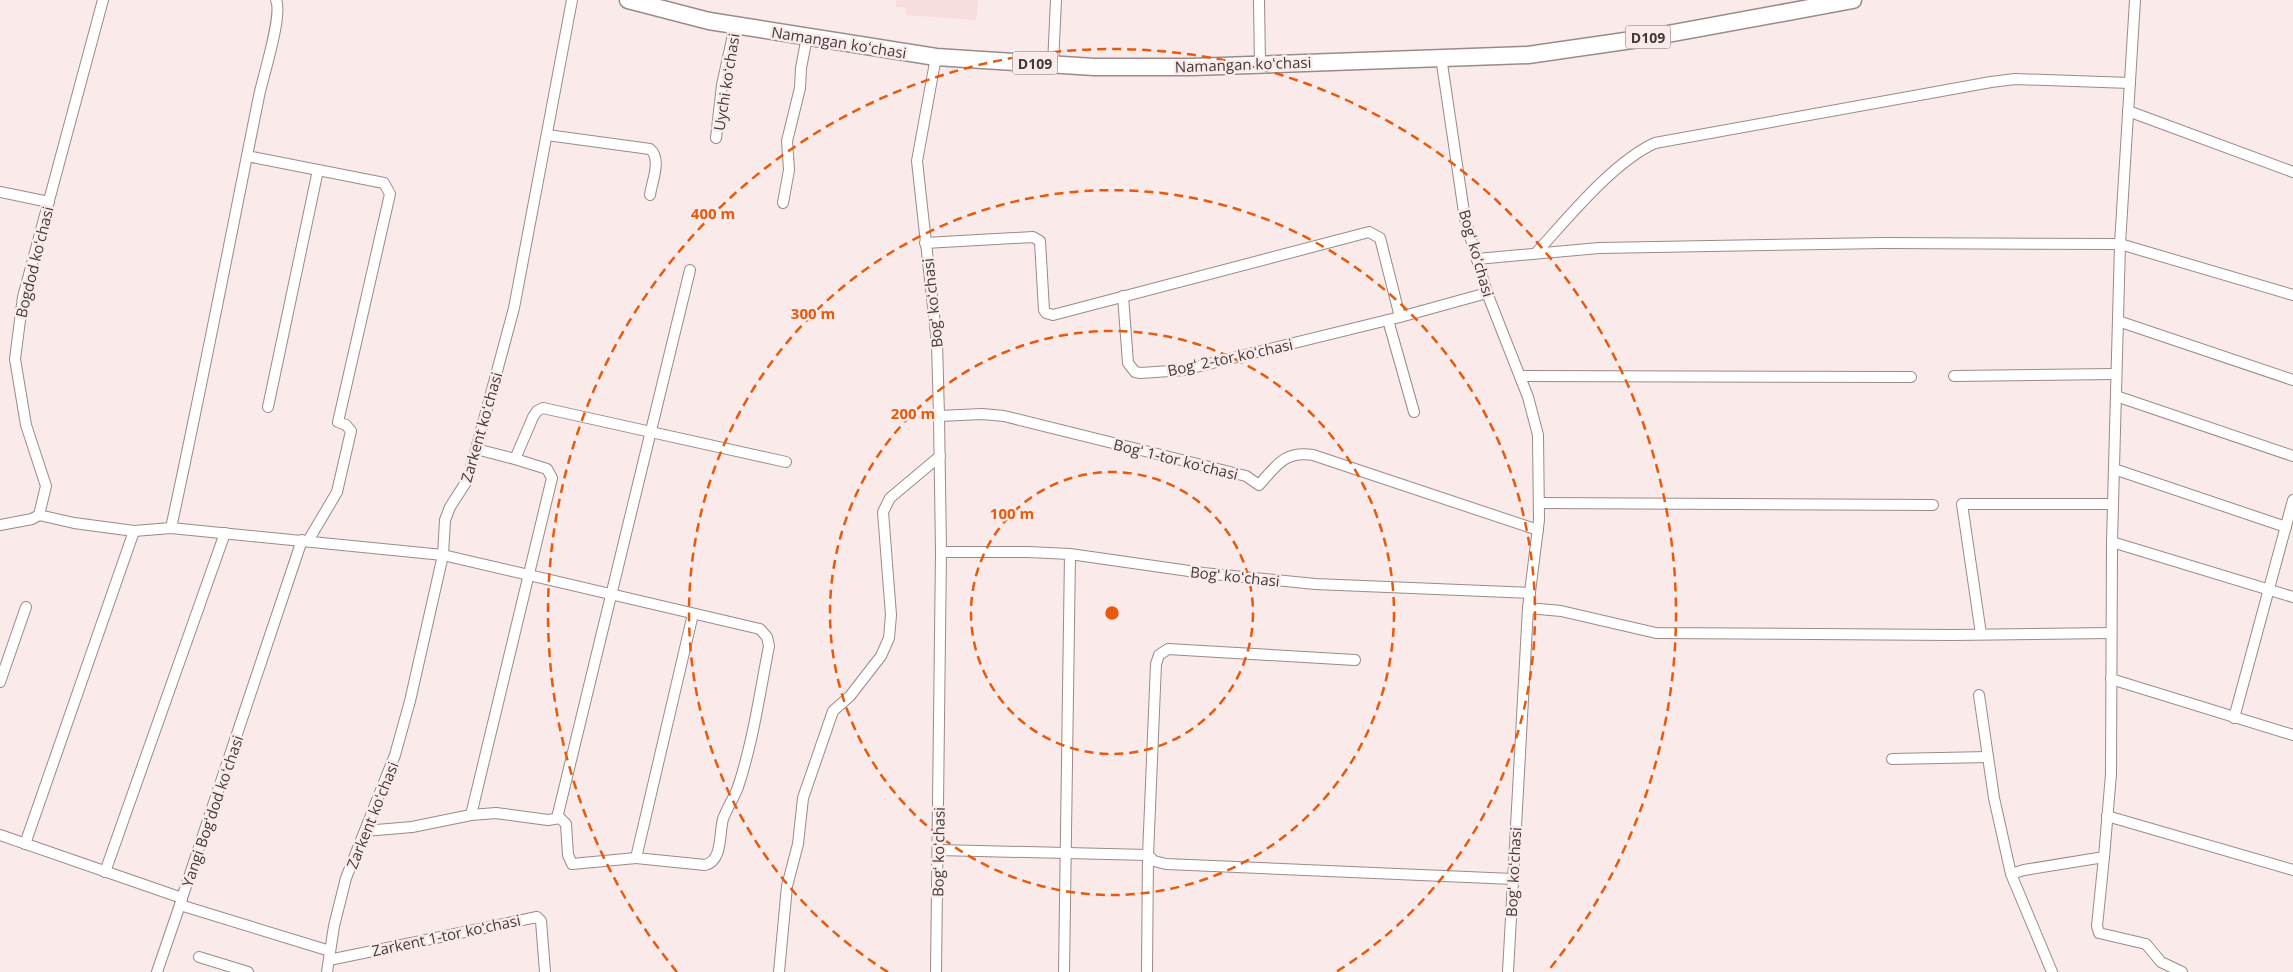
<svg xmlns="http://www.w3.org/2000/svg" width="2293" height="972" font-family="'Open Sans',sans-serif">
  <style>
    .built { fill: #f7dddd }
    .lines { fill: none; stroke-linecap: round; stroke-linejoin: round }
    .street-casing { stroke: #9a8a8a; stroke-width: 12 }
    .primary-casing { stroke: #9a8a8a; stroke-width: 19 }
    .street { stroke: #fff; stroke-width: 10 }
    .primary { stroke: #fff; stroke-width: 16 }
    .ring { fill: none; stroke: #e8590c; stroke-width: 2.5; stroke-dasharray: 9 6 }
    .labels { text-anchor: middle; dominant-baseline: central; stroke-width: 5; stroke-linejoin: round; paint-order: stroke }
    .shield { fill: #fbeaea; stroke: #796f6f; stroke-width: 1 }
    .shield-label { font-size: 14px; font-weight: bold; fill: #413a3a }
    .street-label { font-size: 15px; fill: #413a3a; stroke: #fbeaea }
    .centre { fill: #e8590c; stroke: #fbeaea; stroke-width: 2.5 }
    .ring-label { font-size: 15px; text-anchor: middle; font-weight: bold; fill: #e8590c; stroke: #fbeaea; stroke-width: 5; stroke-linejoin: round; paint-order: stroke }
  </style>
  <rect width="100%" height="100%" fill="#fbeaea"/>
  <path class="built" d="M896 0H978L976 20 906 15V8L896 7Z"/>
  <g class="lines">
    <defs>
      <g id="street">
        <path d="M1259 0 1260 64"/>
        <path d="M936 57 917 161 937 343 939 416 941 552 936 972"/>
        <path d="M1441 57 1465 219 1487 293 1528 397 1538 435 1539 520 1528 608 1508 972"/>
        <path d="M1053 64 1056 0"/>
        <path d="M2128 111 2293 172"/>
        <path d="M547 135 650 149C662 159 652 181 650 195"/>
        <path d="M716 138 722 85 735 26"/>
        <path d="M247 156 384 183 390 194 338 422 346 425 351 431 337 492 308 541"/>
        <path d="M0 192 49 202"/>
        <path d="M783 203 789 170 787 141 800 88 801 68 807 37"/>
        <path d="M925 243 1033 237 1040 241 1044 310 1046 313 1053 315 1369 232 1380 238 1400 317"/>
        <path d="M1536 253C1567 219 1613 162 1655 143L1991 82 2015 79 2130 83"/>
        <path d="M1477 259 1599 248 1883 243 2120 244 2293 295"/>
        <path d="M1123 296 1128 363 1135 372 1141 373 1184 370 1400 317 1487 293"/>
        <path d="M1388 320 1414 412"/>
        <path d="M2118 321 2293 380"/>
        <path d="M1520 376 1911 377"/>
        <path d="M1954 376 2116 374"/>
        <path d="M2116 396 2293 456"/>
        <path d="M268 407 318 170"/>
        <path d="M939 416 982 414 1004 416 1246 476 1259 485C1277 465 1284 451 1313 455L1538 530"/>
        <path d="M476 449 515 459 533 417 537 411 543 408 786 462"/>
        <path d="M2114 469 2286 527"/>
        <path d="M1539 503 1933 505"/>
        <path d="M39 515 74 523 134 531 171 528 443 555 760 629 767 637 769 646C760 692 753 742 738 787 734 798 727 808 723 819 719 833 723 861 705 865L636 858 693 614"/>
        <path d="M0 525 32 519 39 515 46 486 26 425 15 359 23 297 103 0"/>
        <path d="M171 528C202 385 230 240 259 96 263 76 283 15 276 0"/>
        <path d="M2112 542 2293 597"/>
        <path d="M941 552H1028L1070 554 1203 573 1315 584 1530 593"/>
        <path d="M1528 608 1561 611 1656 633 1953 635 2111 633"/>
        <path d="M1981 634 1962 504H2113"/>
        <path d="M2111 679 2293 735"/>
        <path d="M0 682 26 607"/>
        <path d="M1979 695 1994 798 2011 874"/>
        <path d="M2234 718 2293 500"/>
        <path d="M1892 759 1988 757"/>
        <path d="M471 815 496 813 548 820 560 818 566 824 568 855 572 864 636 858"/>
        <path d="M2107 816 2293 870"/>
        <path d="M557 818 690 270"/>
        <path d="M365 831 412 827 471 815 552 478 547 469 515 459"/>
        <path d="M0 835 182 898 302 540"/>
        <path d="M25 844 134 531"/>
        <path d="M938 850 1148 855 1154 861 1166 864 1513 879"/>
        <path d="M2104 857 2097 926 2099 933 2146 944 2161 962 2182 972"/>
        <path d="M105 872 225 533"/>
        <path d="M180 905 330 951"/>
        <path d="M199 957 248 972"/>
        <path d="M329 960 537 917 541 921 545 972"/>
        <path d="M157 972 182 899"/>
        <path d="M327 972 334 926 346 878 395 755 410 701 443 555 445 520 450 507 468 479 514 308 572 0"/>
        <path d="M779 972 787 886 798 844 803 798 833 711 850 696 881 656 889 638 891 615 883 512 890 498 940 456"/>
        <path d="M1064 972 1070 554"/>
        <path d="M1147 972 1148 855 1156 664 1159 655 1168 649 1355 660"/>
        <path d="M2052 972 2011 874 2024 870 2104 857 2111 774 2112 542 2120 244 2135 0"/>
      </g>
      <path id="primary" d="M628 0 709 21 936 57 1094 67H1192L1528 55 1646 38 1853 0"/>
    </defs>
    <use href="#street" class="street-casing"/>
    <use href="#primary" class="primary-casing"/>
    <use href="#street" class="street"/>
    <use href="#primary" class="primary"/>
  </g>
  <g class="ring">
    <circle cx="1112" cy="613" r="141"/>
    <circle cx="1112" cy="613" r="282"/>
    <path d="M888 972A423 423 0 1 1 1336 972"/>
    <path d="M677 972A564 564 0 1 1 1547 972"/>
  </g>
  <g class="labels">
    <g class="shield">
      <rect x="1625.5" y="25.5" width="45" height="23" rx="4"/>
      <rect x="1012.5" y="51.5" width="45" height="23" rx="4"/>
    </g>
    <g class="shield-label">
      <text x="1648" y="37">D109</text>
      <text x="1035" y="63">D109</text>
    </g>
    <g class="street-label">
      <text transform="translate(839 42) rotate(9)">Namangan koʻchasi</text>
      <text transform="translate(1243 64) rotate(-2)">Namangan koʻchasi</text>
      <text transform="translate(726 82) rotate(-81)">Uychi koʻchasi</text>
      <text transform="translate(1477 253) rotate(74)">Bogʻ koʻchasi</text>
      <text transform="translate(34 262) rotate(-76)">Bogdod koʻchasi</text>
      <text transform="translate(932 303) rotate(-96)">Bogʻ koʻchasi</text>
      <text transform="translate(1230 357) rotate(-12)">Bogʻ 2-tor koʻchasi</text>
      <text transform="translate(481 427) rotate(-74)">Zarkent koʻchasi</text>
      <text transform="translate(1176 459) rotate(14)">Bogʻ 1-tor koʻchasi</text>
      <text transform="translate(1235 576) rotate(6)">Bogʻ koʻchasi</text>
      <text transform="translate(212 811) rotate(-71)">Yangi Bogʻdod koʻchasi</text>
      <text transform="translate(372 815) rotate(-68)">Zarkent koʻchasi</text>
      <text transform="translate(938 852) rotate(-89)">Bogʻ koʻchasi</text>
      <text transform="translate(1513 872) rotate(-87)">Bogʻ koʻchasi</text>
      <text transform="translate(446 935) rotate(-12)">Zarkent 1-tor koʻchasi</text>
    </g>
  </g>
  <circle cx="1112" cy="613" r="8" class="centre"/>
  <g class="ring-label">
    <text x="713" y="219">400 m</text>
    <text x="813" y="319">300 m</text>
    <text x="913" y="419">200 m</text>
    <text x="1012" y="519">100 m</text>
  </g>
</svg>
